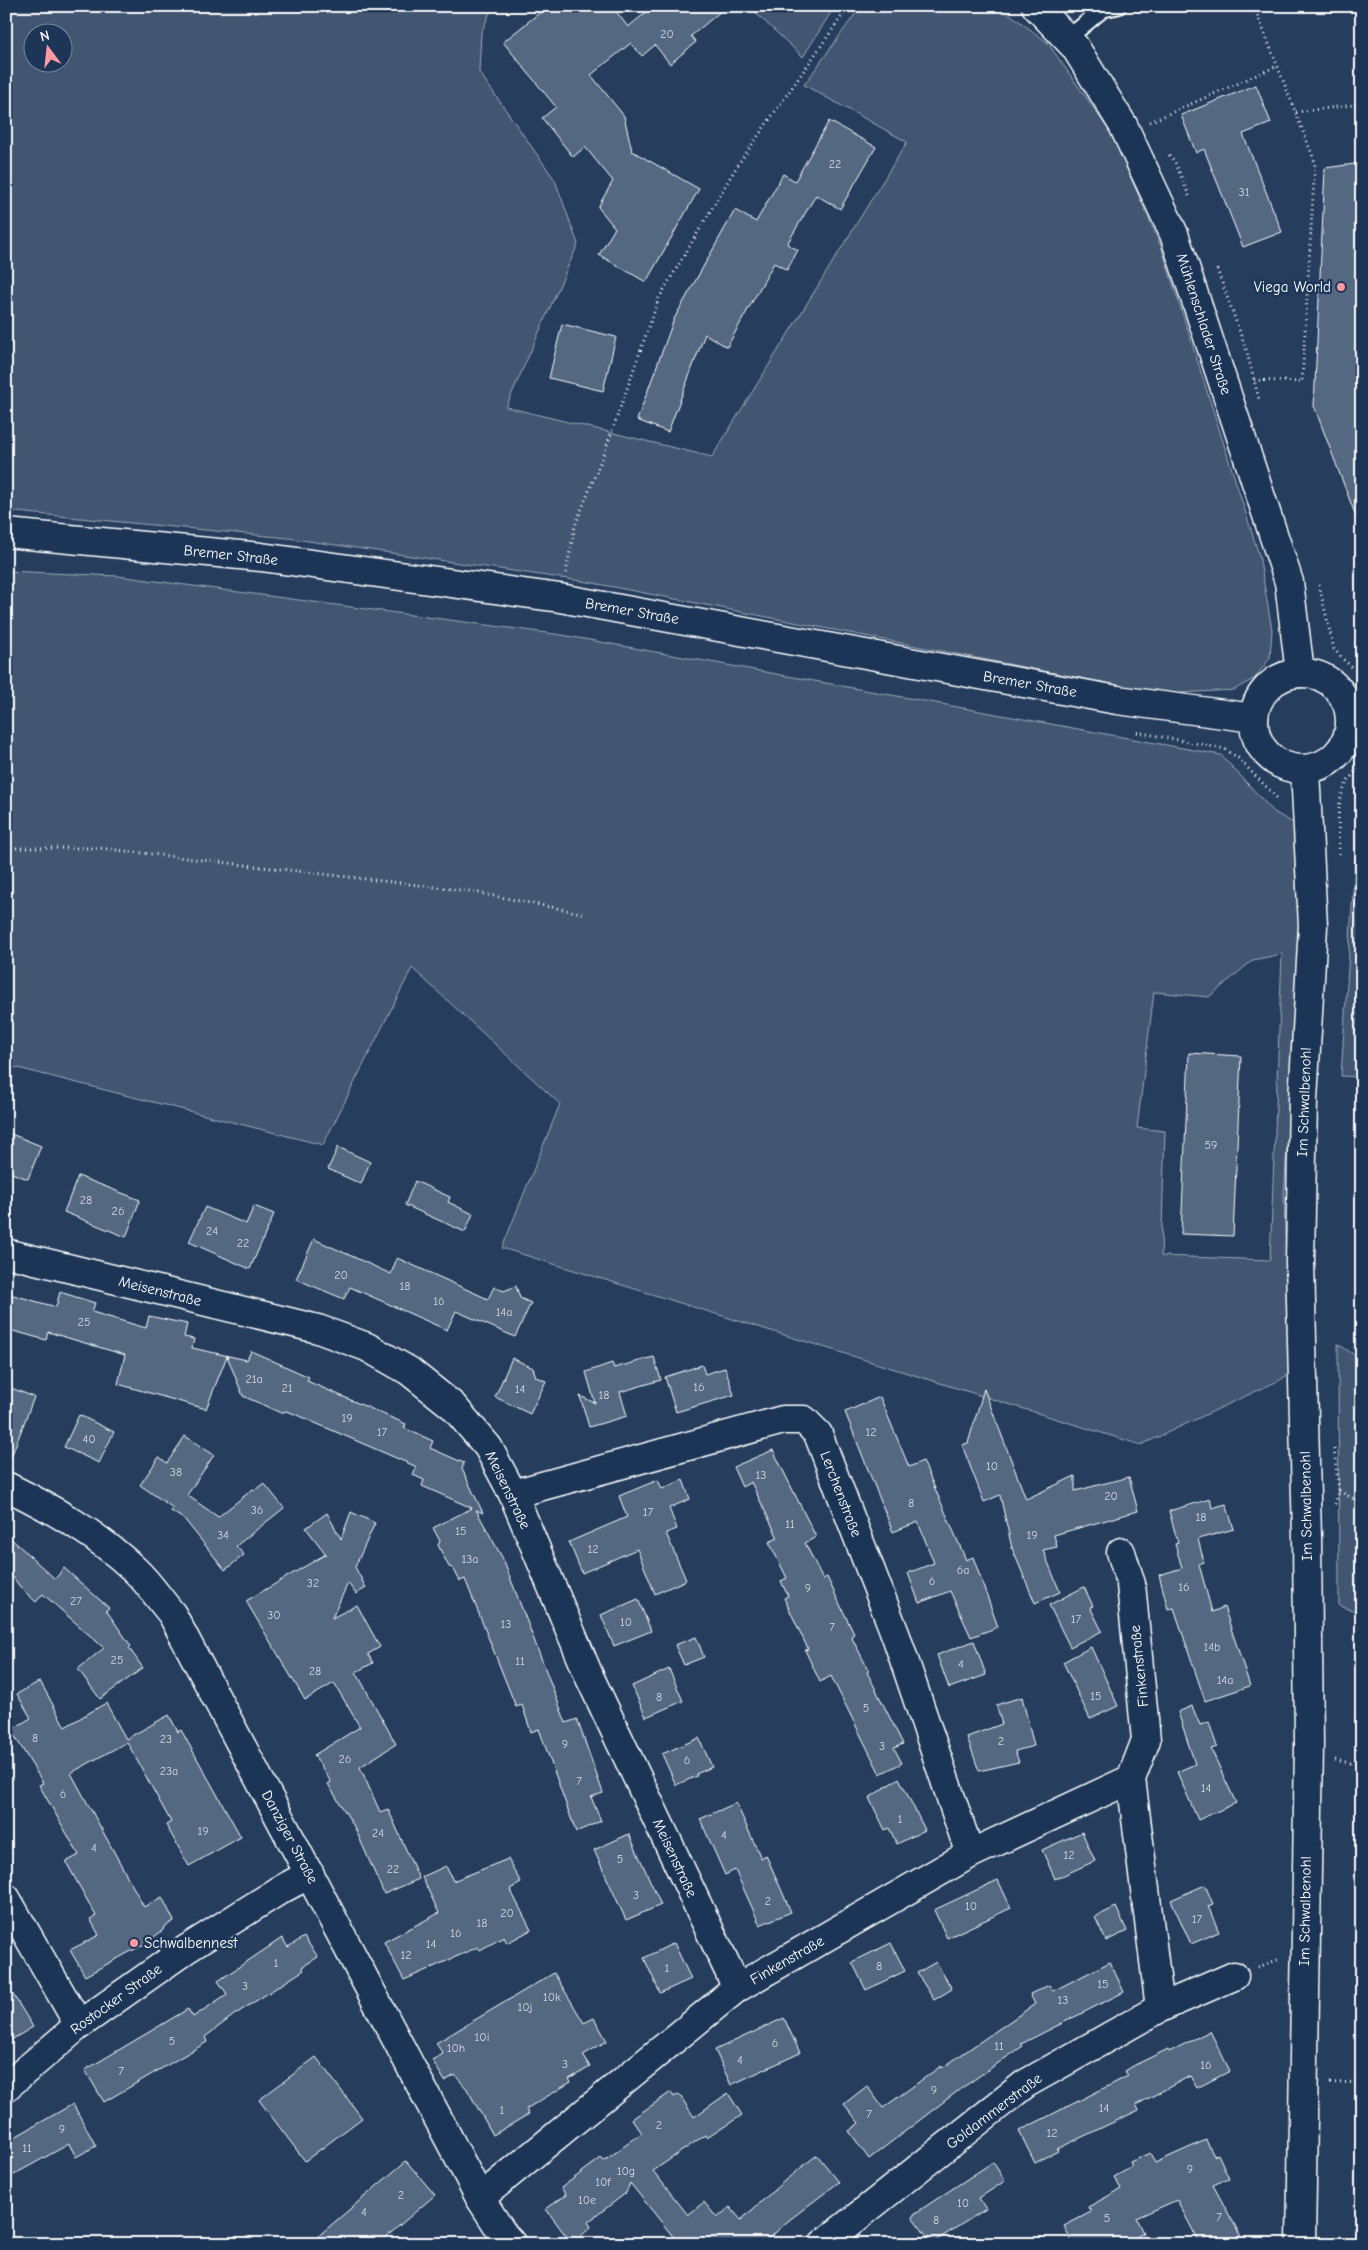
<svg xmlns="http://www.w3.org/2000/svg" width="1368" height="2250" font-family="'Comic Neue',sans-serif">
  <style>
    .green { fill: #425672; stroke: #a0aab8; fill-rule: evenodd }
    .building { fill: #556781; stroke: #fff }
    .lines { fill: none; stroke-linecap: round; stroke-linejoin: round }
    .service-casing { stroke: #fff; stroke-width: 19 }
    .minor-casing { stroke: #fff; stroke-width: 31 }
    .tertiary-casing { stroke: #fff; stroke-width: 31 }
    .secondary-casing { stroke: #fff; stroke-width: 31 }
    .path { stroke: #fff; stroke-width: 3; stroke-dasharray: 1 4; stroke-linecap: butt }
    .service { stroke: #1d3557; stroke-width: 15 }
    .minor { stroke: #1d3557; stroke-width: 28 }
    .tertiary { stroke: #1d3557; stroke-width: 28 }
    .secondary { stroke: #1d3557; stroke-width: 28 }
    .poi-dot { fill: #ff9aa2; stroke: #1d3557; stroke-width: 2 }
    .labels { text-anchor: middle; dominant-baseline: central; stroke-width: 4.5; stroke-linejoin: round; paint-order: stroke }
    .number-label { font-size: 12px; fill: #d4d9e0 }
    .poi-label { font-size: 15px; fill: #fff; stroke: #1d3557; text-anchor: end }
    .street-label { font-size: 15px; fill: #fff; stroke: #1d3557 }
  </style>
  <rect width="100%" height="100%" fill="#263d5e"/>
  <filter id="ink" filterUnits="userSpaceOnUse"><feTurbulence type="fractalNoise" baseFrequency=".02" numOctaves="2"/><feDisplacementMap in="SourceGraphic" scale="10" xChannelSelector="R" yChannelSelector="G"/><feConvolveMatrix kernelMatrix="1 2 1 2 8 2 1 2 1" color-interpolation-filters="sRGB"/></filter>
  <g filter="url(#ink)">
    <g class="green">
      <path d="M6 6H493L481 33 479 72 555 180 578 244 506 407 712 457 907 142 804 85 861 6H999L1047 42 1111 133 1161 246 1259 555 1272 630 1270 658 1255 678 1234 690 1162 694 588 582 288 538 6 511ZM32 32H62V62H32Z"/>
      <path d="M748 6H835L803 57Z"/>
      <path d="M6 571 118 576 562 635 1221 755 1274 812 1295 824 1300 920 1284 1196 1289 1374 1280 1380 1141 1445 502 1248 560 1104 412 968 323 1145 6 1065ZM1282 954 1270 1260 1161 1256 1165 1131 1137 1128 1154 992 1209 997 1253 960Z"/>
      <path d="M1362 806V1077L1341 1076 1358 814Z"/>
      <path d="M1338 1344 1362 1360V1613L1339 1606Z"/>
    </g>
    <g class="building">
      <path d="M548 6H612L628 27 654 6H727L691 36 696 42 670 64 655 45 642 56 631 43 591 75 624 116 632 151 699 189 646 282 599 255 615 228 598 207 613 181 585 147 573 157 542 118 556 107 503 42Z"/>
      <path d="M1256 85 1271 123 1243 134 1282 232 1243 247 1204 149 1196 153 1181 115Z"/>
      <path d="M829 121 876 147 840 209 816 195 787 244 798 250 787 270 774 263 727 347 705 334 668 432 637 420 674 319 735 210 756 222 783 174 795 181Z"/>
      <path d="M1362 163V526L1360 527 1314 406 1325 168Z"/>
      <path d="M562 324 616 337 603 391 549 378Z"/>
      <path d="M1189 1053 1241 1056 1233 1236 1181 1234Z"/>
      <path d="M6 1132 41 1146 28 1179 6 1171Z"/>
      <path d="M338 1147 370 1162 361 1184 328 1169Z"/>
      <path d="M78 1176 140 1200 126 1237 64 1212Z"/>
      <path d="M415 1181 450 1197 448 1202 473 1214 465 1232 405 1205Z"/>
      <path d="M254 1206 274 1214 250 1269 189 1242 205 1207 246 1224Z"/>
      <path d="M314 1239 391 1274 397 1258 488 1299 494 1287 504 1291 516 1286 520 1298 531 1303 515 1337 456 1311 447 1330 350 1287 344 1299 296 1279Z"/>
      <path d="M60 1292 95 1303 92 1312 146 1328 149 1316 187 1324 184 1337 194 1339 192 1348 247 1360 251 1351 309 1377 307 1381 406 1424 404 1428 433 1441 430 1448 464 1463 462 1469 483 1513 476 1510 503 1559 566 1723 577 1719 603 1793 591 1797 601 1821 576 1832 539 1729 531 1732 522 1705 516 1707 465 1579 460 1581 453 1568 449 1567 438 1545 440 1541 433 1528 472 1508 422 1486 424 1480 413 1475 417 1467 292 1413 286 1411 281 1413 243 1396 227 1356 206 1409 118 1384 125 1355 48 1332 46 1340 6 1329V1293L56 1307Z"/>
      <path d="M654 1357 661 1380 620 1392 627 1416 589 1427 580 1396 595 1403 586 1372 612 1363 614 1368Z"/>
      <path d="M512 1358 533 1368 536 1377 546 1381 530 1414 495 1397Z"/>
      <path d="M702 1365 705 1374 725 1368 734 1395 676 1412 665 1377Z"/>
      <path d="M6 1386 34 1397 8 1465 6 1464Z"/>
      <path d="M984 1389 1026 1499 1075 1476V1491L1129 1477 1138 1511 1054 1535 1057 1547 1043 1550 1060 1592 1035 1603 1012 1548 1000 1495 984 1502 962 1445 968 1443Z"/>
      <path d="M880 1397 909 1467 923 1461 966 1560 973 1557 998 1627 971 1637 950 1591 919 1603 908 1573 934 1563 918 1522 893 1532 845 1412Z"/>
      <path d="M79 1415 114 1432 99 1463 64 1447Z"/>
      <path d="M185 1436 214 1455 187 1495 218 1517 253 1489 255 1490 264 1483 284 1508 236 1546 244 1555 225 1570 185 1520 171 1511 173 1508 140 1485 159 1457 167 1463Z"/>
      <path d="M773 1450 816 1537 805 1543 823 1579 827 1577 854 1634 851 1636 869 1671 867 1672 903 1744 894 1748 902 1763 880 1774 831 1676 820 1682 805 1650 808 1649 784 1598 788 1596 781 1581 787 1578 769 1542 778 1538 751 1482 742 1487 733 1467Z"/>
      <path d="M658 1480 662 1489 683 1480 690 1499 669 1508 677 1529 666 1533 686 1580 655 1594 637 1549 582 1573 569 1542 627 1517 619 1496Z"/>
      <path d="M1210 1499 1212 1508 1226 1504 1234 1529 1198 1539 1204 1562 1199 1564 1212 1612 1224 1607 1250 1686 1205 1701 1174 1608 1168 1609 1159 1575 1182 1568 1175 1544 1178 1543 1169 1511Z"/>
      <path d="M351 1512 375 1523 355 1567 366 1588 356 1594 348 1583 332 1618 357 1605 380 1647 368 1654 373 1663 356 1672 396 1744 360 1767 380 1812 388 1809 419 1879 384 1894 355 1828 328 1784 331 1782 314 1755 360 1727 334 1683 305 1700 246 1601 326 1554 306 1528 327 1513 341 1539Z"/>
      <path d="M6 1534 55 1579 64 1568 109 1608 106 1610 131 1646 129 1648 143 1668 100 1699 78 1669 104 1648 43 1594 36 1602 21 1588 6 1568Z"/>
      <path d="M1084 1587 1093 1606 1090 1607 1102 1631 1070 1647 1049 1605Z"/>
      <path d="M638 1599 651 1631 614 1646 601 1615Z"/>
      <path d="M696 1637 704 1657 684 1665 675 1645Z"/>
      <path d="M974 1641 986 1675 949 1688 937 1655Z"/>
      <path d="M1091 1647 1118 1706 1090 1719 1063 1662Z"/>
      <path d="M669 1669 683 1701 646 1717 632 1686Z"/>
      <path d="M40 1681 65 1727 106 1703 126 1739 169 1715 178 1732 181 1730 241 1837 189 1866 166 1825 171 1822 127 1742 71 1773 144 1907 162 1897 174 1921 164 1927 163 1930 154 1937 151 1936 150 1941 85 1976 70 1950 99 1935 90 1919 96 1916 66 1862 79 1855 39 1785 43 1783 11 1730 31 1718 17 1694Z"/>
      <path d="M1022 1697 1034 1746 1015 1751 1019 1762 979 1771 967 1737 1002 1724 996 1705Z"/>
      <path d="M1192 1706 1200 1725 1209 1722 1217 1747 1211 1749 1236 1803 1198 1820 1177 1772 1195 1764 1178 1712Z"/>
      <path d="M699 1738 712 1767 696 1774 697 1776 676 1785 662 1754Z"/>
      <path d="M899 1778 925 1830 897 1844 889 1828 885 1830 869 1798Z"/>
      <path d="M736 1803 761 1858 766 1855 791 1912 760 1925 735 1870 725 1875 700 1819Z"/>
      <path d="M1082 1832 1095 1861 1055 1879 1042 1850Z"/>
      <path d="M629 1834 661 1905 626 1920 594 1850Z"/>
      <path d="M508 1859 521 1883 510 1889 531 1930 507 1943 504 1937 480 1950 478 1947 404 1980 384 1942 439 1913 422 1877 446 1866 453 1881Z"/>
      <path d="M998 1880 1011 1908 947 1938 934 1910Z"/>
      <path d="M1205 1885 1213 1904 1208 1906 1219 1932 1191 1944 1171 1900Z"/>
      <path d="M1116 1907 1127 1931 1106 1941 1095 1917Z"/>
      <path d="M304 1937 318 1957 302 1967 304 1970 234 2015 205 2037 207 2042 104 2102 85 2070 188 2009 193 2017 227 1994 218 1981 282 1938 288 1947Z"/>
      <path d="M674 1943 691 1979 660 1993 644 1958Z"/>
      <path d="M891 1943 905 1971 866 1990 852 1962Z"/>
      <path d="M936 1962 952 1989 934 2000 917 1973Z"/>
      <path d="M1110 1962 1124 1992 1021 2044 1023 2046 959 2090 869 2159 849 2131 859 2123 844 2104 867 2086 883 2108 941 2066 942 2068 1035 2004 1030 1994 1049 1985 1053 1991Z"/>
      <path d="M554 1973 584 2023 594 2018 607 2041 583 2055 590 2067 569 2079 571 2082 526 2109 529 2114 493 2135 467 2089 455 2075 445 2081 432 2060 443 2054 436 2043Z"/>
      <path d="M6 1983 33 2027 6 2043Z"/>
      <path d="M784 2018 800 2053 731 2085 715 2050Z"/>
      <path d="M1210 2031 1230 2071 1197 2088 1190 2076 1136 2105 1139 2110 1057 2149 1058 2151 1035 2163 1019 2131 1128 2076 1125 2071 1135 2065 1168 2049 1169 2052Z"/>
      <path d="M316 2057 362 2118 305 2161 259 2100Z"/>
      <path d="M671 2092 674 2097 679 2094 694 2117 728 2093 742 2115 707 2138 705 2135 653 2171 688 2215 704 2202 717 2218 730 2207 741 2220 783 2182 817 2155 839 2182 788 2221 763 2244H679L630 2183 626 2193 588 2222 591 2227 572 2244 546 2209 566 2195 561 2188 601 2158 604 2161 642 2133 632 2119Z"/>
      <path d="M73 2104 96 2146 76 2157 69 2144 6 2179V2142Z"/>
      <path d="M1206 2140 1214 2156 1218 2154 1229 2178 1213 2185 1245 2244H1200L1177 2200 1136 2218 1143 2233 1124 2244H1073L1064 2226 1091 2212 1088 2207 1121 2189 1114 2177 1132 2167 1130 2162 1150 2153 1155 2163Z"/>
      <path d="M406 2161 435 2195 378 2244H309Z"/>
      <path d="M993 2162 1005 2181 979 2198 986 2209 932 2243 913 2218 914 2214Z"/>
    </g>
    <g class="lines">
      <defs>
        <g id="service">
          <path d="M1103 9 1118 6"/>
          <path d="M1068 38 1103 9 1102 6"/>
        </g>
        <g id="minor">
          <path d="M6 1253 318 1329 367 1347 409 1371 453 1406 488 1447 513 1494 590 1678 737 1988"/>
          <path d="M6 1486C53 1509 97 1534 135 1570 149 1583 160 1600 172 1614L480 2198 503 2234 512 2244"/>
          <path d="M513 1494 783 1420H804L818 1434 896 1636 970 1854"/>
          <path d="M1121 1552 1131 1584 1146 1740 1131 1779 1160 2008"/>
          <path d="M6 1898 79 2025"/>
          <path d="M6 2087 79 2025 185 1950 280 1890 310 1874"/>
          <path d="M480 2198 737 1988 970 1854 1131 1779"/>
          <path d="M823 2244 1025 2084 1160 2008 1234 1976"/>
        </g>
        <g id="tertiary">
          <path d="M1036 6 1075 47 1123 125 1174 234 1289 582 1300 673"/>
          <path d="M1301 2244 1309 1745 1307 1537 1300 1262 1303 1100 1313 926 1305 770"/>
        </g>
        <g id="secondary">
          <path d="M6 533 261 557 560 598 1117 700 1254 718"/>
          <circle cx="1302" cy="721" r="48"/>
        </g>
      </defs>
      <use href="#service" class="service-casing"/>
      <use href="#minor" class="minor-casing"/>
      <use href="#tertiary" class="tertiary-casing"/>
      <use href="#secondary" class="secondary-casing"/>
      <g class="path">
        <path d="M1254 6 1315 162 1302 382 1254 380"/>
        <path d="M1296 112 1362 104"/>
        <path d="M1150 122 1277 66"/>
        <path d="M1169 155 1175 162 1190 198"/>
        <path d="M1217 269 1246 349 1259 399"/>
        <path d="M566 573 575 526 606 448 659 298 737 166 849 6"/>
        <path d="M1319 585 1334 649 1344 660 1362 676"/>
        <path d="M1137 732 1225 749 1238 758 1279 800"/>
        <path d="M6 848H99L469 891 586 914"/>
        <path d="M1339 854C1339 818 1332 792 1362 765"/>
        <path d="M1334 1449 1339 1491 1335 1505"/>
        <path d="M1339 1491 1362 1503"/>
        <path d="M1335 1760 1362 1765"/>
        <path d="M1258 1967 1280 1959"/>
        <path d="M1330 2083 1362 2082"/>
      </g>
      <use href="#service" class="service"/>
      <use href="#minor" class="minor"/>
      <use href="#tertiary" class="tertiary"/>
      <use href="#secondary" class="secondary"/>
    </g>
  </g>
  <g class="poi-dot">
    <circle cx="1341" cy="287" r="5"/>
    <circle cx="134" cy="1943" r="5"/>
  </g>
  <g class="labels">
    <g class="number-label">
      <text x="667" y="34">20</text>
      <text x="835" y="164">22</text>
      <text x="1244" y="192">31</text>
      <text x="1211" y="1145">59</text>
      <text x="86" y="1200">28</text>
      <text x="118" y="1211">26</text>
      <text x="212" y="1231">24</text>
      <text x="243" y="1243">22</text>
      <text x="341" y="1275">20</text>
      <text x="405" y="1286">18</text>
      <text x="439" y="1301">16</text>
      <text x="504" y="1312">14a</text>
      <text x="84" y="1322">25</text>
      <text x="254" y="1379">21a</text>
      <text x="699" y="1387">16</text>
      <text x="287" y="1388">21</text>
      <text x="520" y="1389">14</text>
      <text x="604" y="1395">18</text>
      <text x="347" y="1418">19</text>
      <text x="382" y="1432">17</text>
      <text x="871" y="1432">12</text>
      <text x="89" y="1439">40</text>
      <text x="992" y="1466">10</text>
      <text x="176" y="1472">38</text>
      <text x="761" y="1475">13</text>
      <text x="1111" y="1496">20</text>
      <text x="911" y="1503">8</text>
      <text x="257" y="1510">36</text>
      <text x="648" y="1512">17</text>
      <text x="1201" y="1517">18</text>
      <text x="790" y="1524">11</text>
      <text x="461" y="1531">15</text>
      <text x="223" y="1535">34</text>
      <text x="1032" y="1535">19</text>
      <text x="593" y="1549">12</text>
      <text x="470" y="1559">13a</text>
      <text x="963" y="1570">6a</text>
      <text x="932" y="1581">6</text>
      <text x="313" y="1583">32</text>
      <text x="1184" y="1587">16</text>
      <text x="808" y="1588">9</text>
      <text x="76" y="1601">27</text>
      <text x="274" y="1615">30</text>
      <text x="1076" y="1619">17</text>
      <text x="626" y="1622">10</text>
      <text x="506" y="1624">13</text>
      <text x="832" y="1627">7</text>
      <text x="1212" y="1647">14b</text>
      <text x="117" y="1660">25</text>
      <text x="520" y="1661">11</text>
      <text x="961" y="1664">4</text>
      <text x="315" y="1671">28</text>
      <text x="1225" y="1680">14a</text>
      <text x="1096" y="1696">15</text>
      <text x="659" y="1697">8</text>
      <text x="866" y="1708">5</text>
      <text x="35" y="1738">8</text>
      <text x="166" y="1739">23</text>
      <text x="1001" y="1741">2</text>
      <text x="565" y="1744">9</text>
      <text x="882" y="1746">3</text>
      <text x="345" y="1759">26</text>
      <text x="687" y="1760">6</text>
      <text x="169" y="1771">23a</text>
      <text x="579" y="1781">7</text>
      <text x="1206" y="1788">14</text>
      <text x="63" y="1794">6</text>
      <text x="900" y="1819">1</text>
      <text x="203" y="1831">19</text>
      <text x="378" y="1833">24</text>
      <text x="724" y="1835">4</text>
      <text x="94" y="1848">4</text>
      <text x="1069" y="1855">12</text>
      <text x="620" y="1859">5</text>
      <text x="393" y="1869">22</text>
      <text x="636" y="1895">3</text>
      <text x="768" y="1901">2</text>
      <text x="971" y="1906">10</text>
      <text x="507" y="1913">20</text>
      <text x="1197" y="1919">17</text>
      <text x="482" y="1923">18</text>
      <text x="456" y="1933">16</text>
      <text x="431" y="1944">14</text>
      <text x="406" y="1955">12</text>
      <text x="276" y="1963">1</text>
      <text x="879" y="1966">8</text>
      <text x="667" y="1968">1</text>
      <text x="1103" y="1984">15</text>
      <text x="245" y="1986">3</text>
      <text x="552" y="1997">10k</text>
      <text x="1063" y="2000">13</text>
      <text x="525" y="2007">10j</text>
      <text x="482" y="2037">10i</text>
      <text x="172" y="2041">5</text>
      <text x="775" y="2043">6</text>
      <text x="999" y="2046">11</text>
      <text x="456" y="2048">10h</text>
      <text x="740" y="2060">4</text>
      <text x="565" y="2064">3</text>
      <text x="1206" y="2065">16</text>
      <text x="121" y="2071">7</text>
      <text x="934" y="2090">9</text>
      <text x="1104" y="2108">14</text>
      <text x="502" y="2110">1</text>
      <text x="869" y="2114">7</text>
      <text x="659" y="2125">2</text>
      <text x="62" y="2129">9</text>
      <text x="1052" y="2133">12</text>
      <text x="27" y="2148">11</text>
      <text x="1190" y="2169">9</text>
      <text x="626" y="2171">10g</text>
      <text x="603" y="2182">10f</text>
      <text x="401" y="2195">2</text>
      <text x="587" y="2200">10e</text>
      <text x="963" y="2203">10</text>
      <text x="364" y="2212">4</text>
      <text x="1219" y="2217">7</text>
      <text x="1107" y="2218">5</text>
      <text x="936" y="2220">8</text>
    </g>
    <g class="poi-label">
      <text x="1331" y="287">Viega World</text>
      <text x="144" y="1943" text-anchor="start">Schwalbennest</text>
    </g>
    <g class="street-label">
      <text transform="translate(1204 324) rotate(72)">Mühlenschlader Straße</text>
      <text transform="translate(231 555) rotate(6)">Bremer Straße</text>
      <text transform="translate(632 611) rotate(10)">Bremer Straße</text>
      <text transform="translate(1030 684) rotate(10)">Bremer Straße</text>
      <text transform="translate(1304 1102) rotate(-88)">Im Schwalbenohl</text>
      <text transform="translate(160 1291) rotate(14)">Meisenstraße</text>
      <text transform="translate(508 1490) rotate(64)">Meisenstraße</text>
      <text transform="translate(841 1494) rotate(69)">Lerchenstraße</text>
      <text transform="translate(1306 1506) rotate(-91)">Im Schwalbenohl</text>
      <text transform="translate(1139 1666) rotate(-96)">Finkenstraße</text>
      <text transform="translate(290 1837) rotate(62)">Danziger Straße</text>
      <text transform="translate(675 1858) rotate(65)">Meisenstraße</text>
      <text transform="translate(1305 1911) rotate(-89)">Im Schwalbenohl</text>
      <text transform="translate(787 1960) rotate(-30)">Finkenstraße</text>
      <text transform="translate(116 1999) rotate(-36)">Rostocker Straße</text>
      <text transform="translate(994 2111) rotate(-37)">Goldammerstraße</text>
    </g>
  </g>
  <rect width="1368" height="2250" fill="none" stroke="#1d3557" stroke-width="25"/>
  <rect x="12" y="12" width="1343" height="2225" fill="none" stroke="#fff" stroke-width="2" filter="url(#ink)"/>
  <g transform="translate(48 48) rotate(345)"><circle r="24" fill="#1d3557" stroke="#77869a"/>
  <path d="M0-4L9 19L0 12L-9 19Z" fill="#ff9aa2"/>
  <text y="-8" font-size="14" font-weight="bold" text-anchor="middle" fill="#ffffff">N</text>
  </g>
</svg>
